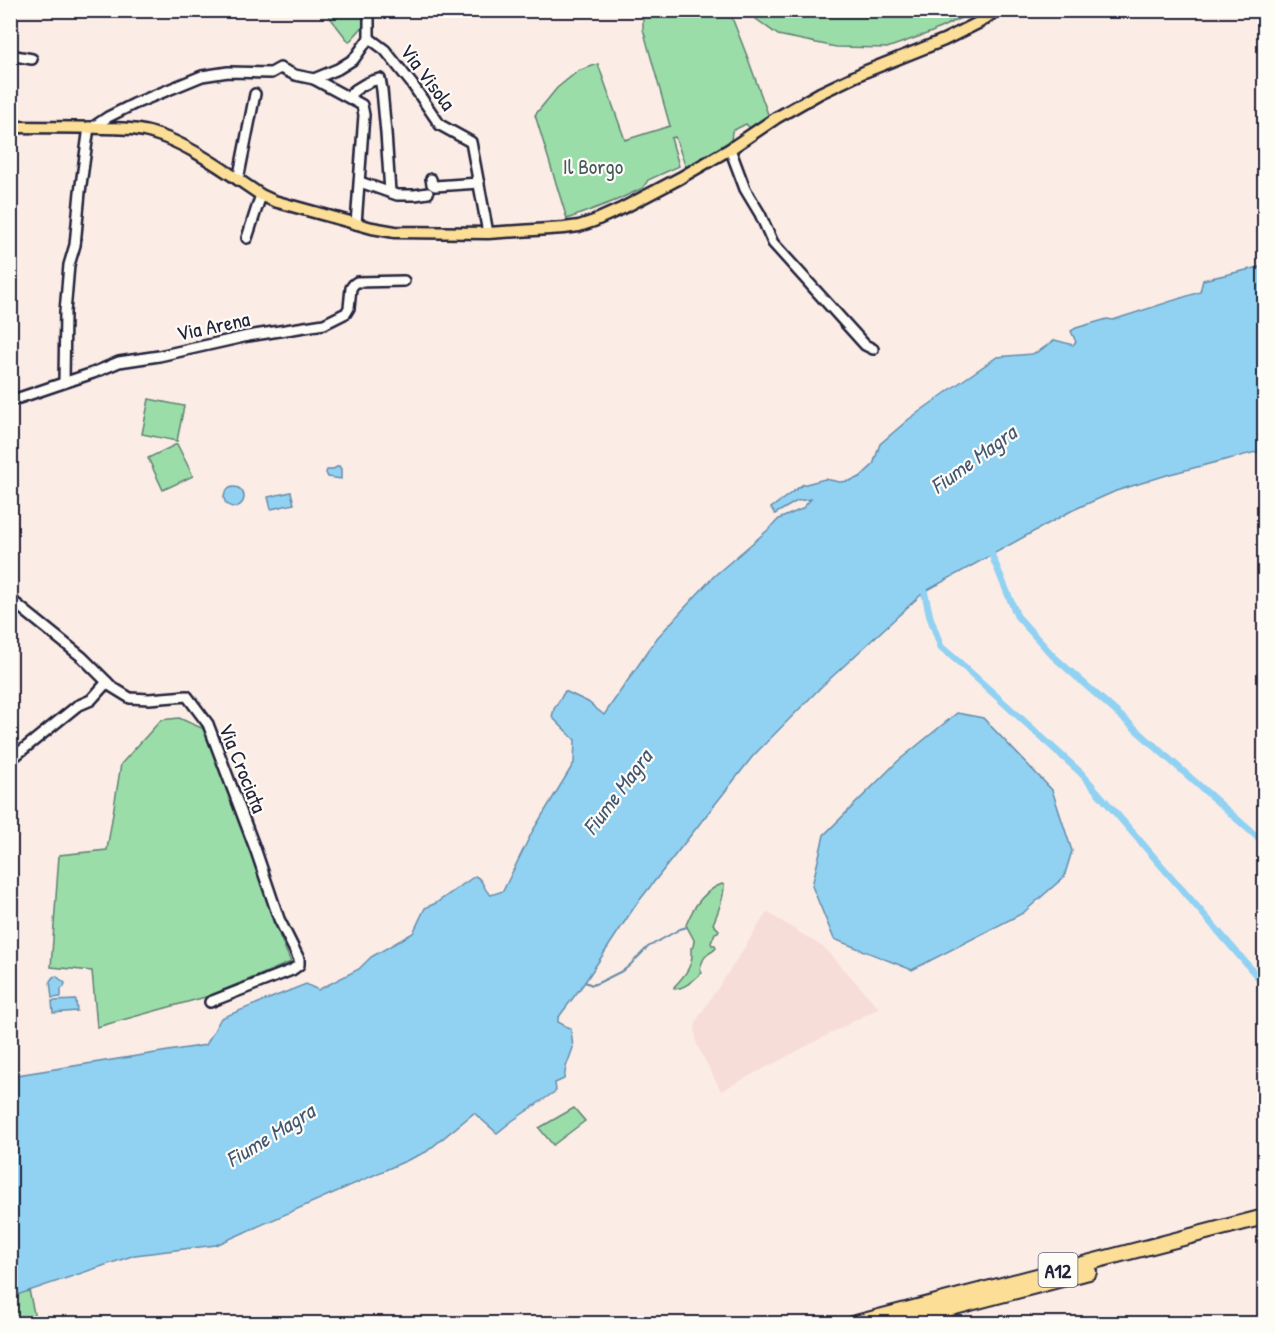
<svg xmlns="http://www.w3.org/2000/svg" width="1275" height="1334" viewBox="0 0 1275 1334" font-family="'Patrick Hand',sans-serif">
  <rect width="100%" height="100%" fill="#fcece6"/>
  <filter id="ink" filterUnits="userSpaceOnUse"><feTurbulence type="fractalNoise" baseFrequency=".0167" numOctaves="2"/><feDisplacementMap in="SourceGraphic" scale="12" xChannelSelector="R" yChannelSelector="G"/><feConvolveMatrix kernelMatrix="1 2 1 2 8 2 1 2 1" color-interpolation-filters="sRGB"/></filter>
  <g filter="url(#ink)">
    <polygon fill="#f7ddd8" points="767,912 826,949 879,1008 721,1091 697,1045 695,1032 696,1022 701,1013 734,964"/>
    <g fill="#9bdda8" stroke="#5e8072" stroke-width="1.5">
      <polygon points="729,10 747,56 769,117 750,128 746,124 732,131 731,141 687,170 675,137 671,138 679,166 648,180 643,188 617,200 567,219 535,115 557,88 578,71 598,64 625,140 670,126 643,29 643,15 646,11"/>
      <polygon points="325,11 377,11 349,42"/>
      <polygon points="745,11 975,11 932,32 887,48 836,47 778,35"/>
      <polygon points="149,399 184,406 177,441 142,434"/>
      <polygon points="177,444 193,476 163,490 148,458"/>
      <polygon points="179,718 204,729 235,804 280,937 291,962 209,996 97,1027 92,971 51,967 59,855 107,850 121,764 161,720"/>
      <path d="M722,884L724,885C724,898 718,912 713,924L719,930L718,932L715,933L711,943L712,945H715L716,948C713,952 710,952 707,955C703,958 701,965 700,969L702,973C692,980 687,988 674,989V987C682,978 691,969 692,956L691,954V948L693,947L694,940L686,925C693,907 703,891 722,884Z"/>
      <polygon points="574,1108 585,1121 553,1145 539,1128"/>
      <polygon points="29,1290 36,1323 11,1323 10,1297"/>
    </g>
    <g fill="#91d2f3" stroke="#658ca9" stroke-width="1.5">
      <path d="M1264,266V450L1170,474L1116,491L1073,510L924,592L821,687L753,756L635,906L585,982L558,1018V1022L571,1029L573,1048L566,1067L564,1079L555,1083L556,1091L512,1121L497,1133L474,1113L426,1152L216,1245L135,1255L11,1297V1076L206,1045L221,1018L306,984L318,990L359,969L371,957L413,933L425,908L436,903L475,876C484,879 483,891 491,895L503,891L532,832L574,763L575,740L552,717L554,709L565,691L588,702L604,715L657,638L714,576L769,529L779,519L802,509L811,499L797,501L775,514L771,508L802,485L825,479L840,482L849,481L860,477L873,465L880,444L909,419L962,381L997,357L1032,354L1039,351L1055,340L1073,345L1076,342L1071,331L1076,328L1107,319L1113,320L1200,292L1203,280Z"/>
      <polygon points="339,466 341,469 341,479 328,477 326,473 327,470 331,470"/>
      <circle cx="234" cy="497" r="10"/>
      <polygon points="291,492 294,504 271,509 268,497"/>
      <polygon points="957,713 983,718 1052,790 1072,851 1064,877 1023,913 912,970 834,939 812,886 824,835 898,761"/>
      <polygon points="56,976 65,983 64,987 61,989 61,997 52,998 50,981 53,977"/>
      <polygon points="76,1000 77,1011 53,1013 52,1001"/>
    </g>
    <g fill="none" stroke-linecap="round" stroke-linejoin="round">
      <polyline stroke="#658ca9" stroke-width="2" points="585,982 592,985 598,983 624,970 629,966 648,947 680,929 687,927"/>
      <g stroke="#91d2f3" stroke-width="7">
        <polyline points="988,546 1017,616 1053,656 1264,843"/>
        <polyline points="923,585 930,617 941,647 961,664 1081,773 1264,984"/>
      </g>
      <g stroke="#22223b" stroke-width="14">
        <g id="minor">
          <polyline points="369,38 385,50 412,84 440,125 471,142 488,233"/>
          <polyline points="369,38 369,10"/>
          <polyline points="10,55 32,59"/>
          <polyline points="314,79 338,69 354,59 369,38"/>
          <path d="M348,96C357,88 367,81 380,79L382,90L386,133L390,192"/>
          <polyline points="93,127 108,117 134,104 202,76 228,72 271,73 280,68 295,75 314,79 362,105 364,115 356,224"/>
          <polyline points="730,149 745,189 760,214 773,243 865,345 873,349"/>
          <polyline points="431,179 432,184 435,186 479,183"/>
          <polyline points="238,180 255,94"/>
          <polyline points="360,182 397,195 415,195 428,193"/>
          <polyline points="247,238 261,195"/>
          <polyline points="64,382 65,312 69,265 75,245 80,192 89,127"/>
          <polyline points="10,401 93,373 119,362 159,356 248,336 324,324 346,313 349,308 351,288 354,284 357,282 404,281"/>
          <polyline points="10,599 82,657 112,687 130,698 149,699 187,696 208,724 256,851 279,919 299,959 299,965 292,970 210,1002"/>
          <polyline points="10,760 77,706 91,700 107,682"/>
        </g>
      </g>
      <g stroke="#22223b" stroke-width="15">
        <path id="major" d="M10,127C41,127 72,127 103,128C117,128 131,128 144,131C183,139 228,173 261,195L274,201L372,228L395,232L488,233L564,228L579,226L594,221L623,208L680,178L730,149L776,118L820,93L864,72L944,40L980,22L997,10"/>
      </g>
      <g stroke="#22223b" stroke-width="18">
        <g id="highway">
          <polyline points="852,1324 1264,1217"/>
          <polyline points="890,1324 1089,1272"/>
        </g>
      </g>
      <use href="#minor" stroke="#fdfcf7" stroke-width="9"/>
      <use href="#major" stroke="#fcde96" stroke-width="10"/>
      <use href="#highway" stroke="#fcde96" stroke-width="14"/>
    </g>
  </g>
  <g text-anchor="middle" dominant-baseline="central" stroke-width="4.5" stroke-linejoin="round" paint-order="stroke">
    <rect fill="#fdfcf7" stroke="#646373" stroke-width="1.5" x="1038.5" y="1253" width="39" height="34" rx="4.5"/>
    <g font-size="20" font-weight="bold" fill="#22223b">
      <text x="1058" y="1270">A12</text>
    </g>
    <g font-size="21" fill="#22223b" stroke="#fdfcf7">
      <text transform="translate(428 77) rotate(53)">Via Visola</text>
      <text transform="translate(213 326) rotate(-12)">Via Arena</text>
      <text transform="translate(243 768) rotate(68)">Via Crociata</text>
    </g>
    <g font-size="21" fill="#465a5c" stroke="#fdfcf7">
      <text x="593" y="166">Il Borgo</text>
    </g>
    <g font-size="22" font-style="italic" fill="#435772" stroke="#fdfcf7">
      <text transform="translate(973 459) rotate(-36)">Fiume Magra</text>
      <text transform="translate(617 792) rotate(-53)">Fiume Magra</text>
      <text transform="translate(270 1135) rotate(-32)">Fiume Magra</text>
    </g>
  </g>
  <rect width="1275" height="1334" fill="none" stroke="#fdfcf7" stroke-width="36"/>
  <rect x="18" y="18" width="1239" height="1298" fill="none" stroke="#22223b" stroke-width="2" filter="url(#ink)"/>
</svg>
